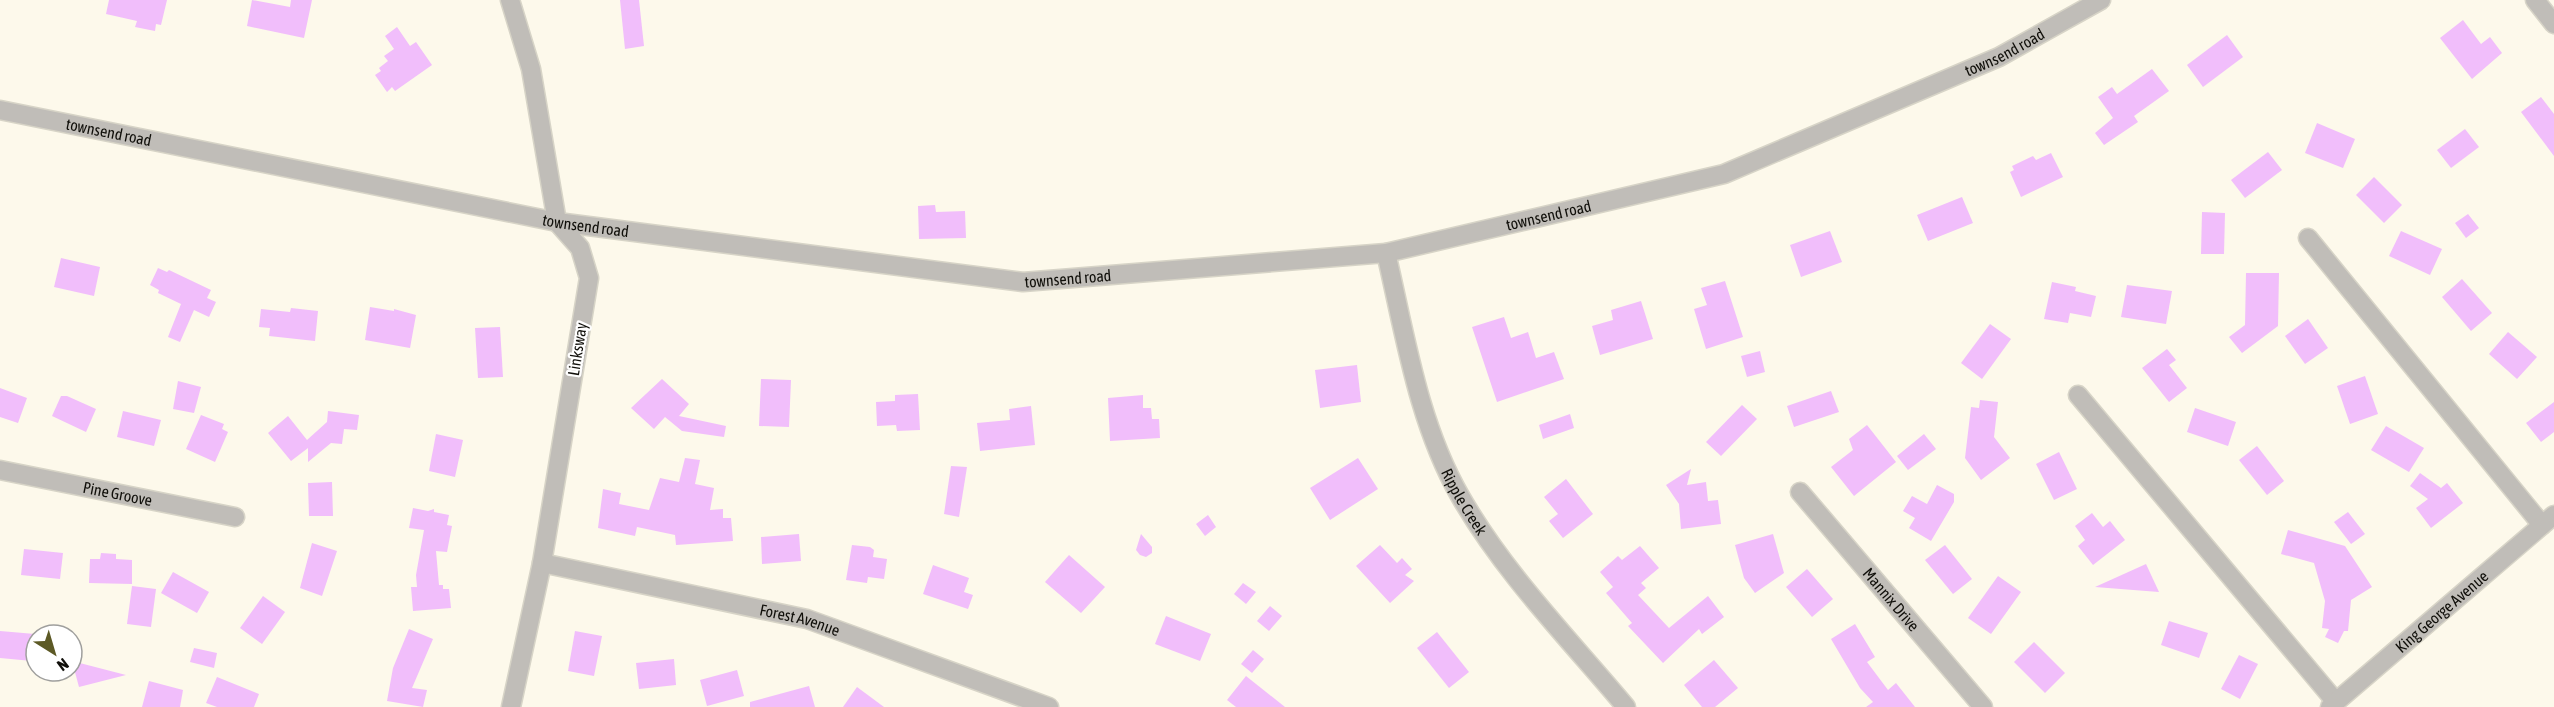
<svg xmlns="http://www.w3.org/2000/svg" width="2554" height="707" viewBox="0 0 2554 707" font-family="'Asap Condensed',sans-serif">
  <rect width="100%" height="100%" fill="#fdf9eb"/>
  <g fill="#f1befb">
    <polygon points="109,0 167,0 161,25 156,24 155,31 135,27 137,21 106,14"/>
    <polygon points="252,0 290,7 291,0 312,0 304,38 247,26"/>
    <polygon points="620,0 639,0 644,46 625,49"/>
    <polygon points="2463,20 2481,44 2490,37 2502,53 2472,79 2440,38"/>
    <polygon points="397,27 410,46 416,42 432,65 395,91 392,87 387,92 375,75 381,71 379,68 388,61 384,56 394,49 385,36"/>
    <polygon points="2227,35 2243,57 2203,87 2187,65"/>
    <polygon points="2152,69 2169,91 2134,116 2138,122 2104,145 2095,133 2113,118 2098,97 2112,87 2117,94"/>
    <polygon points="2541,97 2554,114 2554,156 2521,112"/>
    <polygon points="2317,123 2355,139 2343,168 2305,153"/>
    <polygon points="2465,129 2479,147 2451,168 2437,150"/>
    <polygon points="2268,152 2282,170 2245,198 2231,180"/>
    <polygon points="2051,153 2063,177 2021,197 2010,172 2014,170 2012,166 2033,156 2036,160"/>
    <polygon points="2374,177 2402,205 2384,223 2356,195"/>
    <polygon points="1962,197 1973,223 1928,241 1917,215"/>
    <polygon points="935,205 936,212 965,211 966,238 919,239 918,206"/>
    <polygon points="2202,212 2225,213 2224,254 2201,254"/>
    <polygon points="2468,214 2479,228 2466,238 2455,223"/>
    <polygon points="1830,231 1842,262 1801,277 1790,245"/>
    <polygon points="2401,231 2442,249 2430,275 2389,256"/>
    <polygon points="61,258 100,267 94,296 54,287"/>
    <polygon points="158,268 167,272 169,270 211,290 207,298 216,302 209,317 194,310 180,342 168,337 181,304 158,293 159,290 150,285"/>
    <polygon points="2246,273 2279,273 2278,326 2242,353 2229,337 2245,325"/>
    <polygon points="2462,279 2492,313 2471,331 2442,297"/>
    <polygon points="1725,281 1743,337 1706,349 1694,309 1707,305 1701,288"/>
    <polygon points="2052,282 2076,287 2075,291 2096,296 2091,317 2070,313 2068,323 2044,319"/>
    <polygon points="2127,285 2172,291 2166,324 2121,317"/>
    <polygon points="1641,301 1653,339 1600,355 1592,326 1613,320 1611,310"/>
    <polygon points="370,307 394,311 394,309 416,315 410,348 365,340"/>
    <polygon points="291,308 318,311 315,341 269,336 270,328 259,327 261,309 290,312"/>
    <polygon points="1504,317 1511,338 1528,332 1536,358 1554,352 1564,379 1497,402 1472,327"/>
    <polygon points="2308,319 2328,348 2305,364 2285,336"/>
    <polygon points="1990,324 2011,339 1982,379 1961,363"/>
    <polygon points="500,327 503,377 478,378 475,328"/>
    <polygon points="2508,332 2537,357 2517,379 2489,354"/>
    <polygon points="2167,349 2176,360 2169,365 2187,388 2169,402 2142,368"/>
    <polygon points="1760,351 1765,372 1747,377 1741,356"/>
    <polygon points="1357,365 1361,402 1320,408 1315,370"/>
    <polygon points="2365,376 2378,414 2350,424 2337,386"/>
    <polygon points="662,379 689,404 679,416 726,426 724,437 682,431 665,417 654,429 631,408"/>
    <polygon points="761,379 791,380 789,427 759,426"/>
    <polygon points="178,381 201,387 194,413 173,409"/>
    <polygon points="0,388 27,398 18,423 0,417"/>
    <polygon points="1831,391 1839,412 1794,427 1787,406"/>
    <polygon points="918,394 920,430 897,431 896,425 877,426 876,402 895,401 895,395"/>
    <polygon points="1143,395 1143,408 1151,408 1152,419 1159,419 1160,438 1110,441 1108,398"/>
    <polygon points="61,396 67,396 96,409 86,432 52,416"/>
    <polygon points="1980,400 1998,402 1994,437 2010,458 1981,480 1965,458 1971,407 1979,408"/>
    <polygon points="2554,402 2554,432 2541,442 2526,423"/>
    <polygon points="1742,405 1757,419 1721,456 1706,442"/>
    <polygon points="1031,406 1035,445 980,451 977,423 1010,420 1009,409"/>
    <polygon points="2195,408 2236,422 2228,446 2187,432"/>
    <polygon points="123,411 161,420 154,446 117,437"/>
    <polygon points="328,411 359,415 357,430 344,429 342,444 331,443 308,462 308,448 291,461 268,433 288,416 307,440 327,422"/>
    <polygon points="1570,414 1574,428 1543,439 1539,425"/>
    <polygon points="201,415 224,424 222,429 228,432 215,462 186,449"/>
    <polygon points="1867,425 1896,462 1854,496 1831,467 1853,450 1849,439"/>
    <polygon points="2386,426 2424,448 2409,472 2371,450"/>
    <polygon points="436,434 463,440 455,477 429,471"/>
    <polygon points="1924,434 1936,449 1908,470 1897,456"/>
    <polygon points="2257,446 2284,481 2267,495 2239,460"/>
    <polygon points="2059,452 2077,489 2054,500 2036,464"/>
    <polygon points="685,458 700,460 695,484 714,488 710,510 723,509 723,518 731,518 733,541 676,545 675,535 637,527 635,536 598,528 603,489 621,493 619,504 649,510 660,478 679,482"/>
    <polygon points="1358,458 1378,489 1330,520 1310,488"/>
    <polygon points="951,466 967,467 959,517 944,514"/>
    <polygon points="1691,469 1687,485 1706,482 1708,501 1718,500 1721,524 1681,529 1679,504 1666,485"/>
    <polygon points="2420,473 2441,488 2447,483 2463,503 2431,528 2416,508 2428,499 2410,486"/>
    <polygon points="1566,479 1593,514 1563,538 1549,521 1558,514 1544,497"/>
    <polygon points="332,482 333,516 309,516 308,483"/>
    <polygon points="1937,485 1954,494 1954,502 1931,541 1909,528 1915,518 1903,511 1912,496 1927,504"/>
    <polygon points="413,508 428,511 434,509 434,512 449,515 447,525 452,526 447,552 436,551 439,585 443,585 443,589 449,589 451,608 413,611 411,587 417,587 416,575 424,530 409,528"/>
    <polygon points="2348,512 2365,534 2351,544 2334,522"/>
    <polygon points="2092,513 2103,527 2110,521 2125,540 2093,565 2078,546 2085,540 2075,526"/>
    <polygon points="1208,515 1216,527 1205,536 1196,524"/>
    <polygon points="2288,530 2345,546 2372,587 2351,600 2348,631 2344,631 2338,643 2325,637 2329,629 2322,628 2325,601 2314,563 2281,554"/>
    <polygon points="799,534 801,561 762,564 761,537"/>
    <polygon points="1141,534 1152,547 1152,553 1146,557 1140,555 1136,550"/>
    <polygon points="1773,534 1784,573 1755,593 1744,578 1735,545"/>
    <polygon points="312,543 337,551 322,596 300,588"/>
    <polygon points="852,545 870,547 874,550 873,557 887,559 884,579 868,577 867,583 846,580"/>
    <polygon points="1380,545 1397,563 1402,558 1412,569 1405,575 1414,581 1390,603 1356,566"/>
    <polygon points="1945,545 1972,579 1953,594 1925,560"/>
    <polygon points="1640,546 1659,568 1641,583 1646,588 1638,595 1669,628 1708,596 1724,617 1702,634 1699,629 1663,663 1628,626 1632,623 1606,593 1613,587 1600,572 1618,556 1622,560"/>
    <polygon points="24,549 63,553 60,579 21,575"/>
    <polygon points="101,553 116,554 116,559 132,560 132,584 89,583 90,559 100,559"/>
    <polygon points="1069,555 1105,587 1081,613 1045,582"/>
    <polygon points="2146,564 2159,592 2095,587"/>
    <polygon points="933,565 969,578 964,592 973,595 968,609 923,594"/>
    <polygon points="1807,569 1833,599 1812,617 1786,587"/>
    <polygon points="173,572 209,592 197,613 161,593"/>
    <polygon points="1998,576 2021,592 1991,634 1968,618"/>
    <polygon points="1243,583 1256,592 1246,604 1234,594"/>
    <polygon points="132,586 156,589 151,627 127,624"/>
    <polygon points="263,596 285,612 262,644 240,628"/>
    <polygon points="1270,606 1282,616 1269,631 1257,621"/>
    <polygon points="1166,616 1211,634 1200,661 1155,644"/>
    <polygon points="2169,621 2208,633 2199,658 2161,645"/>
    <polygon points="1855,624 1875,657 1867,662 1888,690 1896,683 1915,707 1866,707 1873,702 1860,688 1831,639"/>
    <polygon points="409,629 433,639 412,688 427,690 423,707 387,701 393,668"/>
    <polygon points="0,631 35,634 32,661 0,658"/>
    <polygon points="575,631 602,636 594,676 568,671"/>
    <polygon points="1437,632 1469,672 1449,688 1417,648"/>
    <polygon points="2034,642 2065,673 2045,693 2014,662"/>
    <polygon points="194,648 217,653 214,668 190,662"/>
    <polygon points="1253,650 1264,659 1252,673 1241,664"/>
    <polygon points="2239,655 2258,664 2240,699 2221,689"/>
    <polygon points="674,659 676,685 639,689 636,663"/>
    <polygon points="1714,660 1738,688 1715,707 1702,707 1684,685"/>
    <polygon points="72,661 126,675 79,687"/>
    <polygon points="737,670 744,696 707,706 700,680"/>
    <polygon points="1246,676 1285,707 1236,707 1227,700"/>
    <polygon points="217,677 259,694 254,707 217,707 206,703"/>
    <polygon points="149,681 183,690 180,707 142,707"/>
    <polygon points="809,686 815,707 750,707 750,702"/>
    <polygon points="857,687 884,707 843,707"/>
  </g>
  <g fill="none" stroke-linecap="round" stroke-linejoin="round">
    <g stroke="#d7d4c7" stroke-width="21">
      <g id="minor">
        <polyline points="510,0 531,69 557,222 580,248 589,278 542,563 511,707"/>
        <polyline points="2535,0 2554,24"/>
        <path id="s1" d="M0,110L557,222L1023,282L1386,253L1724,174L1999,57L2101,0"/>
        <polyline points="2308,238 2542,525"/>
        <path id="s2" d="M1386,253C1405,334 1418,423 1460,496C1504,573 1569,639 1626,707"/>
        <polyline points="2078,395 2336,702"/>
        <path id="s3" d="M0,470L235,517"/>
        <path id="s4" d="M1800,492L1983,707"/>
        <path id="s5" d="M542,563L807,619L1049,707"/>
        <path id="s6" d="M2330,707L2554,515"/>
      </g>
    </g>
    <use href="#minor" stroke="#c0bdb8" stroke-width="18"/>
  </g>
  <g text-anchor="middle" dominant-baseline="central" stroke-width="4.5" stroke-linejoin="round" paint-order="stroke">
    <g font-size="16" fill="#100f0a" stroke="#fff">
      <text stroke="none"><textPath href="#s1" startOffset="2055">townsend road</textPath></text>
      <text stroke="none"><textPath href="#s1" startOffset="111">townsend road</textPath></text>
      <text stroke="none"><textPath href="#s1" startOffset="1569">townsend road</textPath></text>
      <text stroke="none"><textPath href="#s1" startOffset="597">townsend road</textPath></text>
      <text stroke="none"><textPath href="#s1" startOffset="1083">townsend road</textPath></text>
      <text transform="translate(577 349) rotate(-81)">Linksway</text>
      <text stroke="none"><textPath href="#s3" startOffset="120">Pine Groove</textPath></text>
      <text stroke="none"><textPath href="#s2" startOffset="262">Ripple Creek</textPath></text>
      <text stroke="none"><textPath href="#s4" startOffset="141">Mannix Drive</textPath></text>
      <text stroke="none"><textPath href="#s6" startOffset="147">King George Avenue</textPath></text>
      <text stroke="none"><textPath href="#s5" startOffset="264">Forest Avenue</textPath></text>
    </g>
  </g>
  <g transform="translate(54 653) rotate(143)"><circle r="28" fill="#ffffff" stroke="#9f9f9d" stroke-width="1.5"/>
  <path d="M0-4.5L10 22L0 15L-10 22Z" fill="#5c5925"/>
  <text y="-9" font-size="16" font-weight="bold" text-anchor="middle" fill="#100f0a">N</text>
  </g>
</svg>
